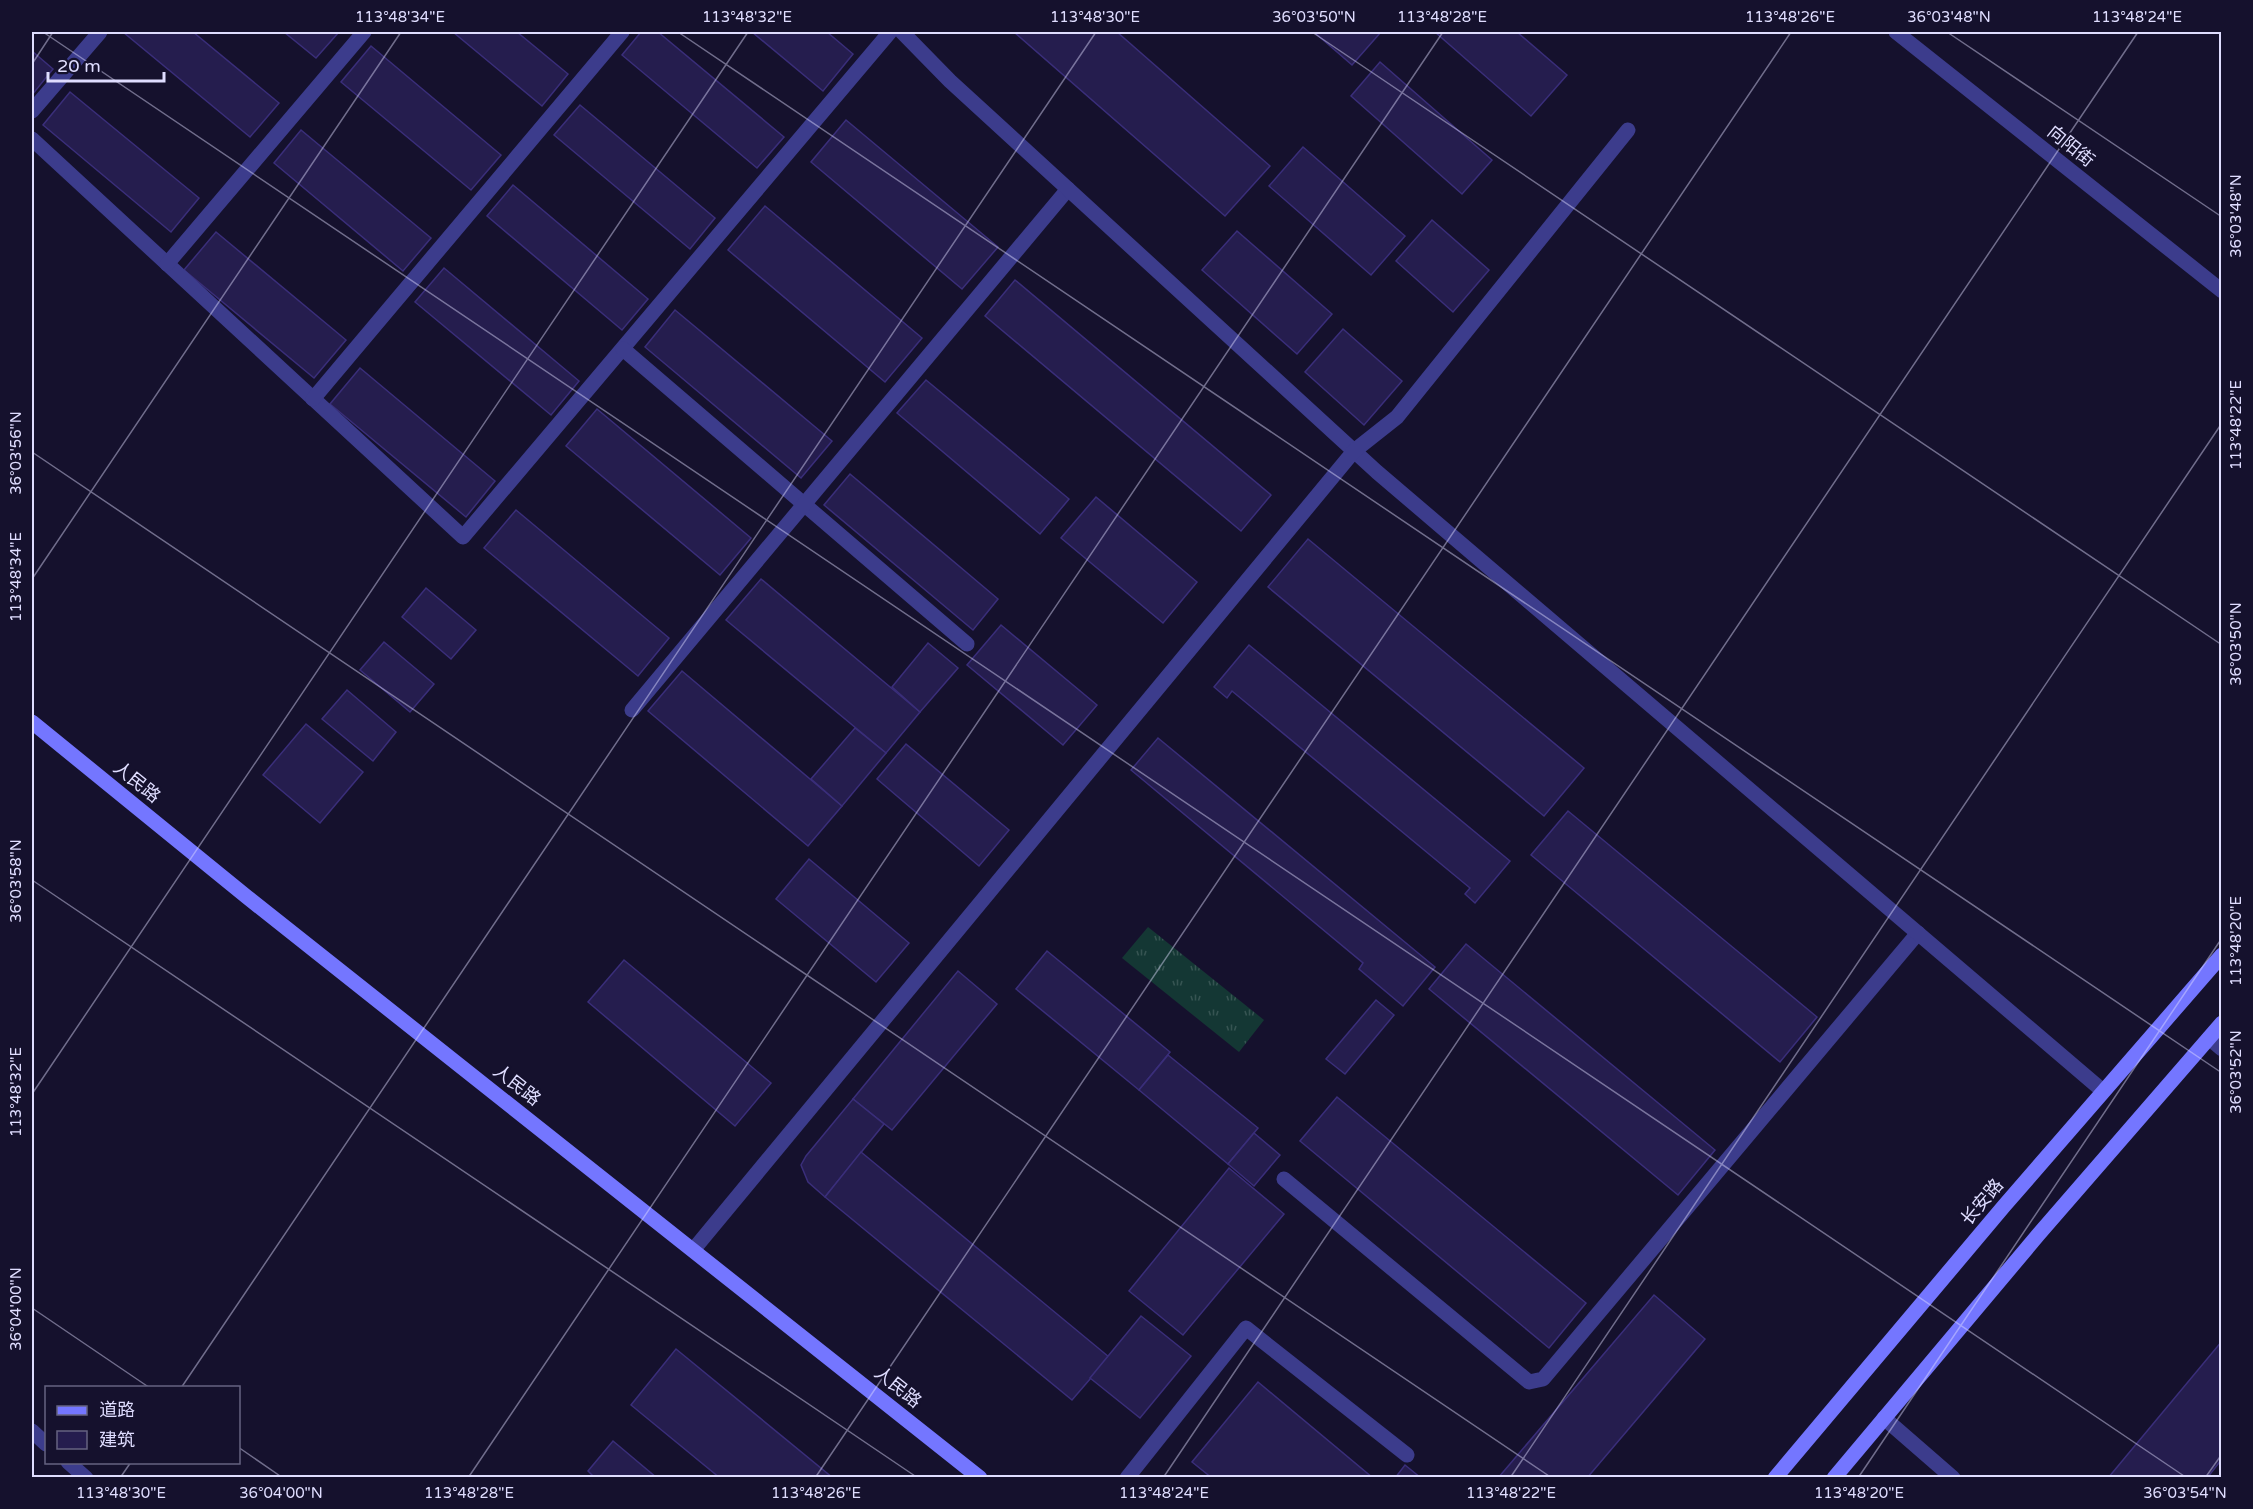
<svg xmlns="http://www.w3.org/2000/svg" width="2253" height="1509" viewBox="0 0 2253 1509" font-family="'Varela Round','Noto Sans SC',sans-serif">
  <defs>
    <pattern id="grass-tufts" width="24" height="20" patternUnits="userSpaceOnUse" patternTransform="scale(1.5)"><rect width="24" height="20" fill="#143734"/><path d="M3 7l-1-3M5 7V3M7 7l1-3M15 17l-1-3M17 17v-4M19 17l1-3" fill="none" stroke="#365452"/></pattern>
  </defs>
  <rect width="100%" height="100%" fill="#15112d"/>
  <polygon fill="url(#grass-tufts)" points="1148,927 1264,1020 1239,1052 1122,958"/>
  <g fill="#251d4e" stroke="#3a2e7a" stroke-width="1.5">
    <polygon points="123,32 193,32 279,103 250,137"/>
    <polygon points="284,32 339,32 316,58"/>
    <polygon points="453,32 517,32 568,74 542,106"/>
    <polygon points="641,32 658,32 784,137 757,168 622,55"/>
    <polygon points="752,32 827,32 853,54 823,91"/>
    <polygon points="1014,32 1117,32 1270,166 1225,216"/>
    <polygon points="1314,32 1381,32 1352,65"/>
    <polygon points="1435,32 1517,32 1567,75 1531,116"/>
    <polygon points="371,46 501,155 471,190 341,82"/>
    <polygon points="32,51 53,69 32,95"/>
    <polygon points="1380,62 1492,160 1462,194 1351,96"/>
    <polygon points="70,92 199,198 171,232 43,125"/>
    <polygon points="580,105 715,218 690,249 554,135"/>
    <polygon points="846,120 998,247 962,289 811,162"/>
    <polygon points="301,130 431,238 403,271 274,163"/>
    <polygon points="1303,147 1405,236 1371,275 1269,186"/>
    <polygon points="513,185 648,299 622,330 487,216"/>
    <polygon points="765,206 922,338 885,382 728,250"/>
    <polygon points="1432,220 1489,270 1453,312 1396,261"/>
    <polygon points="1237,231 1332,314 1297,354 1202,270"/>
    <polygon points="216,232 346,340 314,378 184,270"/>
    <polygon points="444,268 579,381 551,415 415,302"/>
    <polygon points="1015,280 1271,495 1241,531 985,316"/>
    <polygon points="675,310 832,441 801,478 645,347"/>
    <polygon points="1343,329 1402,381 1364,425 1305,372"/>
    <polygon points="360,368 495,481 466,517 330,404"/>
    <polygon points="926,380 1069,499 1040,534 897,413"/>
    <polygon points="597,409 751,538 720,575 566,446"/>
    <polygon points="850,474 998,599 973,630 824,505"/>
    <polygon points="1096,497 1197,582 1163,623 1061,538"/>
    <polygon points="516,510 669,638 638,676 484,548"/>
    <polygon points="1308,539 1584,768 1544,816 1268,587"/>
    <polygon points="761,579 920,712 886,753 726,620"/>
    <polygon points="426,588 476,630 451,659 402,617"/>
    <polygon points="1001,625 1097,705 1063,745 967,665"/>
    <polygon points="384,642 434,684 410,712 360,670"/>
    <polygon points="928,643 958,668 920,712 892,687"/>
    <polygon points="1249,645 1510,861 1475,903 1465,894 1470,888 1232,691 1227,698 1214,687"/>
    <polygon points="682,671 842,806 808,846 648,711"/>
    <polygon points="347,690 396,732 373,761 322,719"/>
    <polygon points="306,724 363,772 320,823 263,775"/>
    <polygon points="855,728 886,753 842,806 811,779"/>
    <polygon points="1158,738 1435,967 1403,1006 1359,969 1363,963 1131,770"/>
    <polygon points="906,744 1009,830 979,866 877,779"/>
    <polygon points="1568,811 1817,1017 1780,1062 1531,855"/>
    <polygon points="809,859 909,943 876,982 776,899"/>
    <polygon points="1466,944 1715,1150 1678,1195 1429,989"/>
    <polygon points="1047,951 1170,1052 1139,1090 1016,989"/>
    <polygon points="624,960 771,1083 735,1126 588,1002"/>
    <polygon points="958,971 997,1004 892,1130 853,1099"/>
    <polygon points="1376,1000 1394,1015 1345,1074 1326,1059"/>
    <polygon points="1168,1055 1258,1128 1228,1164 1139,1090"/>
    <polygon points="1337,1097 1586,1303 1549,1348 1300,1141"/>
    <polygon points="853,1099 884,1124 825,1197 808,1182 801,1165 806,1156"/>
    <polygon points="1254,1133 1280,1155 1254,1186 1228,1164"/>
    <polygon points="861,1152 1109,1357 1072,1400 825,1197"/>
    <polygon points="1229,1168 1284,1214 1183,1335 1129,1291"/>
    <polygon points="1654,1295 1705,1339 1587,1478 1498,1478"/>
    <polygon points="1141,1316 1191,1356 1140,1418 1090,1378"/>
    <polygon points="2222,1341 2222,1459 2207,1478 2108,1478"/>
    <polygon points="676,1349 833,1478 720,1478 631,1405"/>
    <polygon points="1258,1382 1373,1478 1212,1478 1192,1462"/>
    <polygon points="613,1441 657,1478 595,1478 588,1471"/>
    <polygon points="1405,1465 1421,1478 1395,1478"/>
  </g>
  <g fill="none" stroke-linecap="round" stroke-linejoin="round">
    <g stroke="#3c3c8c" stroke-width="15">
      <polyline points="32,111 100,32"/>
      <polyline points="32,139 463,537 890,32"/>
      <polyline points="167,264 364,32"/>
      <polyline points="623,349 967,644"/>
      <polyline points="313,399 622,32"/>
      <polyline points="632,710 1068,189"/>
      <polyline points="2209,1038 2222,1049"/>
      <polyline points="1284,1179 1529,1382 1543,1379 1918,933"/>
      <polyline points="1884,1418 1953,1478"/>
      <polyline points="1127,1478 1246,1328 1407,1455"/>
    </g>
    <g stroke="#3c3c8c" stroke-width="15">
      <polyline points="902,32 950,81 1377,472 2103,1091"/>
      <polyline points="694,1249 1354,451 1397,417 1628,130"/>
      <polyline points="32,1431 46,1444"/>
      <polyline points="68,1462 86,1478"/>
    </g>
    <polyline stroke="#3c3c8c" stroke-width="15" points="1896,32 2222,291"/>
    <g stroke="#7476ff" stroke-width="15">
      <polyline points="32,722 247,897 980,1478"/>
      <polyline points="1775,1478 2004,1206 2222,955"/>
      <polyline points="1834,1478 2038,1235 2222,1023"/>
    </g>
  </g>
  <path fill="none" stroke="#dfddff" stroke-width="1.5" stroke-opacity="0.45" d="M43,32L2187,1478M678,32L2222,1073M1312,32L2222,645M1947,32L2222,217M32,64L53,32M32,452L1552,1478M32,579L401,32M32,880L918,1478M32,1094L748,32M32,1308L150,1388M181,1388L1096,32M238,1447L283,1478M120,1478L131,1462M468,1478L1443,32M815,1478L1791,32M1163,1478L2138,32M1510,1478L2222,423M1858,1478L2222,938M2205,1478L2222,1454"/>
  <g text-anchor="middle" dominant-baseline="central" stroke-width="4.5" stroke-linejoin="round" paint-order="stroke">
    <g font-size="18" fill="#dfddff" stroke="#15112d">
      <text transform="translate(2071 146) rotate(39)">向阳街</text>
      <text transform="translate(137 782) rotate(39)">人民路</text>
      <text transform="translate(517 1085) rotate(38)">人民路</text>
      <text transform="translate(1982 1202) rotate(-50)">长安路</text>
      <text transform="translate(898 1387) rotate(39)">人民路</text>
    </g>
  </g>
  <rect width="2253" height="1509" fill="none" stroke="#15112d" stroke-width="66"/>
  <rect x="45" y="1386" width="195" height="78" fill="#15112d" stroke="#666381" stroke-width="1.5"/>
  <rect x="57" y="1406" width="30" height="9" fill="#7476ff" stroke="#666381" stroke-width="1.5"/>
  <text x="99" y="1416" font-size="18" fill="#dfddff">道路</text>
  <rect x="57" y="1431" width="30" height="18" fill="#251d4e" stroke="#666381" stroke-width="1.5"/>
  <text x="99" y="1446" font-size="18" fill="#dfddff">建筑</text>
  <path d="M48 72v9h116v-9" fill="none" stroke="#dfddff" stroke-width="3"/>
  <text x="57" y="72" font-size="18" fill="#dfddff" stroke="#15112d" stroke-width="4.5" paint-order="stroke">20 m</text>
  <rect x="33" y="33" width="2187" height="1443" fill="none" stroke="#dfddff" stroke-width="2"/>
  <g font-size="15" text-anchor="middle" fill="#dfddff">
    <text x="400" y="22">113°48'34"E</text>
    <text x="747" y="22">113°48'32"E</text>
    <text x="1095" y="22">113°48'30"E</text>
    <text x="1314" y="22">36°03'50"N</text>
    <text x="1442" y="22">113°48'28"E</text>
    <text x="1790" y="22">113°48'26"E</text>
    <text x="1949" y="22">36°03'48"N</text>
    <text x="2137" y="22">113°48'24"E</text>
    <text transform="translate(2236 216) rotate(-90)" y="5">36°03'48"N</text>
    <text transform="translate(2236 425) rotate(-90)" y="5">113°48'22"E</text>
    <text transform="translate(16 453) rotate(-90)" y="5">36°03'56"N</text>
    <text transform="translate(16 577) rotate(-90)" y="5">113°48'34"E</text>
    <text transform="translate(2236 644) rotate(-90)" y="5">36°03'50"N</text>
    <text transform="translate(16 881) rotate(-90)" y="5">36°03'58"N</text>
    <text transform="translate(2236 941) rotate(-90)" y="5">113°48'20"E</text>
    <text transform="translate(2236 1072) rotate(-90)" y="5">36°03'52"N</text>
    <text transform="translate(16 1092) rotate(-90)" y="5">113°48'32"E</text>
    <text transform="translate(16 1309) rotate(-90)" y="5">36°04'00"N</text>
    <text x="121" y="1498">113°48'30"E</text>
    <text x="281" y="1498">36°04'00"N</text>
    <text x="469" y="1498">113°48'28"E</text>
    <text x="816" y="1498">113°48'26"E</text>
    <text x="1164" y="1498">113°48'24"E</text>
    <text x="1511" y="1498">113°48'22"E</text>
    <text x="1859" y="1498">113°48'20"E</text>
    <text x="2185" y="1498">36°03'54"N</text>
  </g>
</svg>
